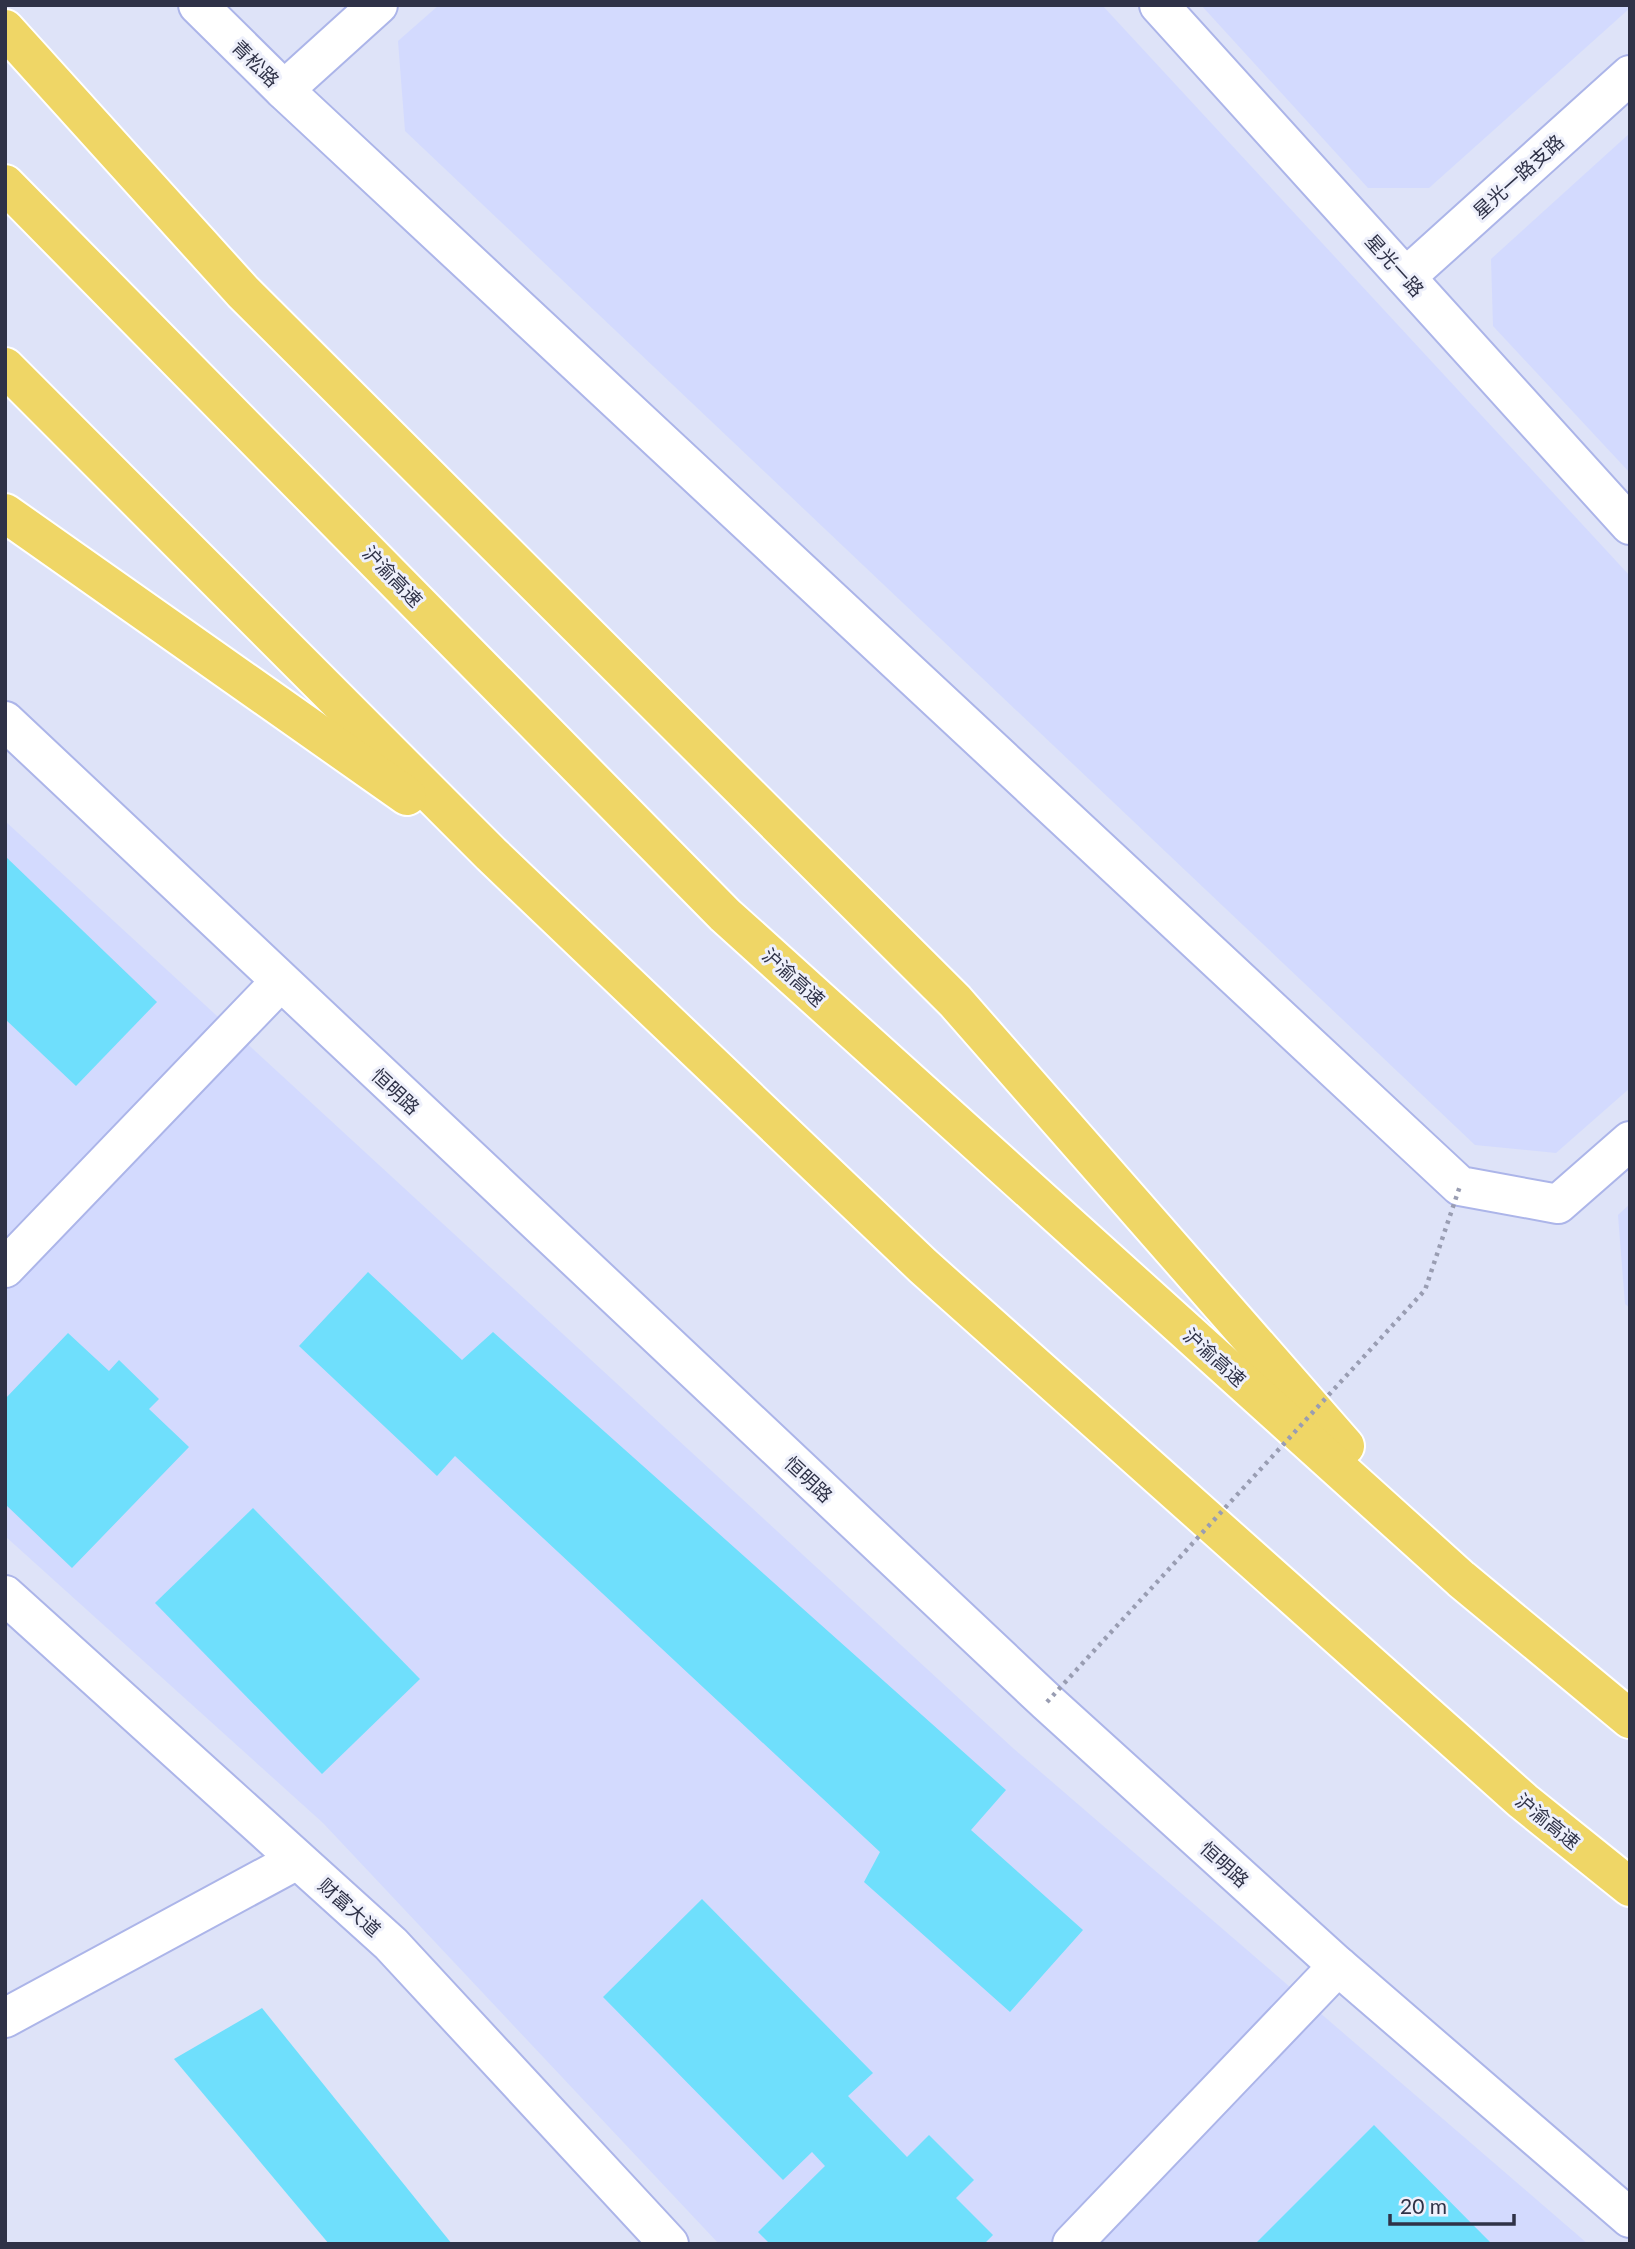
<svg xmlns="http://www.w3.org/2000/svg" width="1635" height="2249" viewBox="0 0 1635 2249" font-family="Lato,'Noto Sans SC',sans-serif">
  <rect width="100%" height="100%" fill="#dee3f8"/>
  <g fill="#d3dafe">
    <polygon points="439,5 1102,5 1630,576 1630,1088 1556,1153 1475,1145 405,131 398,41"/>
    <polygon points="1201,5 1630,5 1630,8 1429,188 1368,188"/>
    <polygon points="1630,133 1630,473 1493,326 1491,259"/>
    <polygon points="5,821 1014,1749 1588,2244 719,2244 323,1823 5,1536"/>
    <polygon points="1630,1204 1630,1308 1625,1304 1618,1215"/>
  </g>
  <g fill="#6fdffc">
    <polygon points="5,856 157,1002 76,1086 5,1019"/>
    <polygon points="368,1272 462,1360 493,1332 1006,1790 971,1830 1083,1930 1010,2012 864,1882 880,1852 455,1456 437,1476 299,1346"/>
    <polygon points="68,1333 109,1371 119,1360 159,1399 149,1409 189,1447 72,1568 5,1504 5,1399"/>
    <polygon points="253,1508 420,1679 322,1774 155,1603"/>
    <polygon points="702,1899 873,2073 848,2096 907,2157 929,2135 974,2180 956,2198 993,2235 984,2244 770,2244 758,2232 825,2166 812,2152 783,2180 603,1997"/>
    <polygon points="262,2008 452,2244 329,2244 174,2059"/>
    <polygon points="1374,2125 1492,2244 1255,2244"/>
  </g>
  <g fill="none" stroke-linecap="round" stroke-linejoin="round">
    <g stroke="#acb5e9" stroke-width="42">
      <g id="minor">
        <polyline points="198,5 284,90 1460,1186 1558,1204 1630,1141"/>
        <polyline points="1159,5 1630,525"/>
        <polyline points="284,90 378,5"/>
        <polyline points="1406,277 1630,75"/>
        <polyline points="5,721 1047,1702 1338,1966 1630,2218"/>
        <polyline points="5,1268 280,982"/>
        <polyline points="5,1595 391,1944 669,2244"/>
        <polyline points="5,2018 297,1860"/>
        <polyline points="1072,2244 1338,1966"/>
      </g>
    </g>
    <g stroke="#fff" stroke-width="42">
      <g id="highway">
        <polyline points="5,29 243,292 955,1001 1345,1446"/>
        <polyline points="5,184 725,915 1461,1579 1630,1719"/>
        <polyline points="5,367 491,854 923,1266 1523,1801 1630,1887"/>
        <polyline points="5,513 407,796"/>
      </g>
    </g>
    <use href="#minor" stroke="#fff" stroke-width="38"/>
    <use href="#highway" stroke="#efd666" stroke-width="38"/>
    <polyline stroke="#999db2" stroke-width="4.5" stroke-dasharray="3.5 5" stroke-linecap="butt" points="1047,1702 1425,1290 1460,1186"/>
  </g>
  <g text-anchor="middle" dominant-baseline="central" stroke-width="6" stroke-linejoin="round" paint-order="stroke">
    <g font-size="19" fill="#2f3247" stroke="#eef0fb">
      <text transform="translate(256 63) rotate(45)">青松路</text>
      <text transform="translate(1518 176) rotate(-42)">星光一路支路</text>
      <text transform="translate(1395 265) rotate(48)">星光一路</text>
      <text transform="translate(393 576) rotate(46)">沪渝高速</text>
      <text transform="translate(794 977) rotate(42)">沪渝高速</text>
      <text transform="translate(396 1091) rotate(43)">恒明路</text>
      <text transform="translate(1215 1357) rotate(42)">沪渝高速</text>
      <text transform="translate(809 1479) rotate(43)">恒明路</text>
      <text transform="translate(1548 1821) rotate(39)">沪渝高速</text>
      <text transform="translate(1225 1864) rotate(42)">恒明路</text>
      <text transform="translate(350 1907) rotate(42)">财富大道</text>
    </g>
  </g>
  <rect width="1635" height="2249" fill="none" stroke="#2f3247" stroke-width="14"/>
  <path d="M1390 2214v10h124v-10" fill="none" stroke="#2f3247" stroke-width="3.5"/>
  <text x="1400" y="2214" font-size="21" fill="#2f3247" stroke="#eef0fb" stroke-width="5" paint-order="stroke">20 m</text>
</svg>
